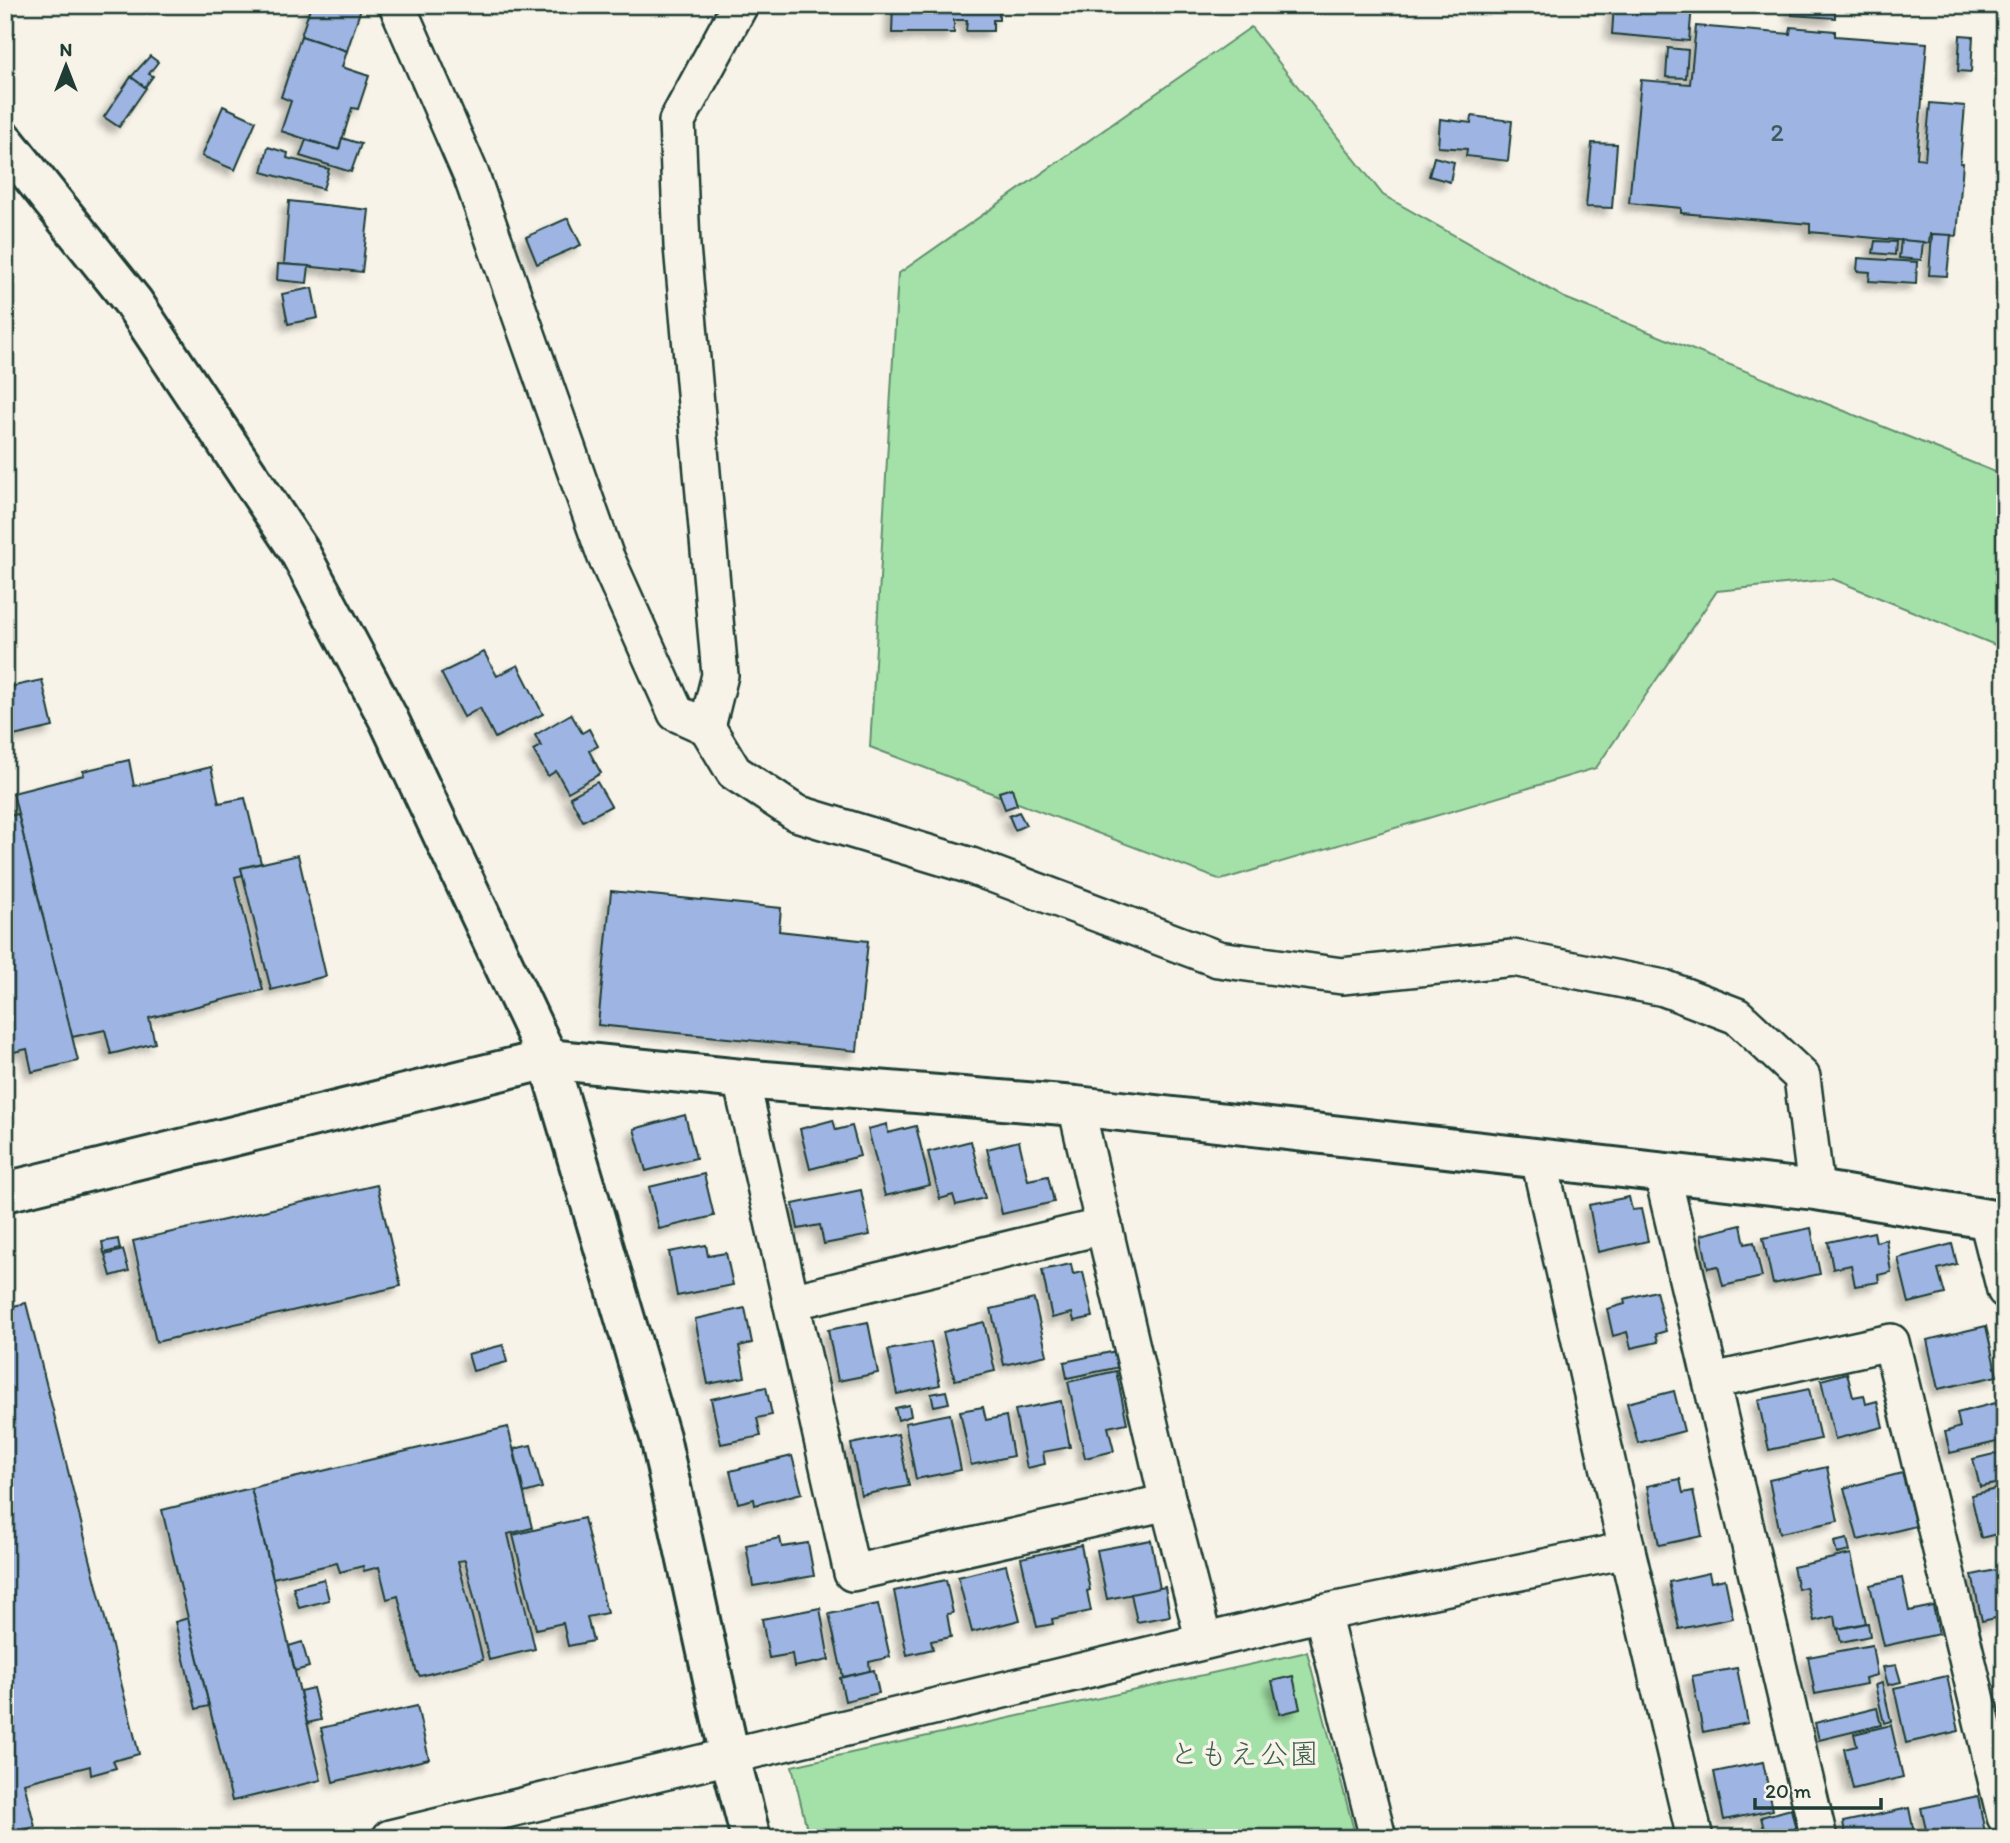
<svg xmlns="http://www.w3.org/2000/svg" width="2010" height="1843" viewBox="0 0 2010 1843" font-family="Itim,'Klee One',sans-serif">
  <defs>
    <filter id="shadow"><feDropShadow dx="-6" dy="6" stdDeviation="3.5" flood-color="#0004"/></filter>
  </defs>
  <rect width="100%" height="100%" fill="#f7f3e8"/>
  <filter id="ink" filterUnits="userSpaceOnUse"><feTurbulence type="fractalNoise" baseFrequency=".0143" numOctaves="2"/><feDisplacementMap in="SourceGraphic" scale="14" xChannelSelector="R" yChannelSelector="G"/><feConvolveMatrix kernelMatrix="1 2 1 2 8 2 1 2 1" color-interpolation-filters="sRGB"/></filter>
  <g filter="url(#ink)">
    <g fill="#a4e1a8" stroke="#628f6e" stroke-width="2">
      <polygon points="1251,27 1383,195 1565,298 2005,476 2005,649 1833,579 1717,591 1596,768 1221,880 870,747 898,274"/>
      <polygon points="1307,1652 1356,1838 809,1838 792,1766"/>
    </g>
    <g fill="#9eb4e2" stroke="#1f3d34" stroke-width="2" filter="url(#shadow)">
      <polygon points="311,5 362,5 347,51 301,36"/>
      <polygon points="893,5 999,5 999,20 993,20 993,31 966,31 967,20 954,20 954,33 892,33"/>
      <polygon points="1614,5 1692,5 1689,41 1612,34"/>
      <polygon points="1793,5 1835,5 1835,18 1792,15"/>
      <polygon points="1696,26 1790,34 1791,27 1835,31 1835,36 1927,43 1917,158 1925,159 1930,103 1965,106 1960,163 1963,163 1957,236 1930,234 1929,243 1810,232 1810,224 1681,213 1681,208 1629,203 1641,80 1690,84"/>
      <polygon points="1960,35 1973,36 1971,72 1958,71"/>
      <polygon points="301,36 347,51 342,67 369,76 358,109 352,108 339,150 281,131 291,101 281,97"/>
      <polygon points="1668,48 1688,50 1686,78 1666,77"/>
      <polygon points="150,56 158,62 149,74 153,76 145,87 131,77"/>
      <polygon points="131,77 146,88 119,127 104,117"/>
      <polygon points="223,106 256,121 235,170 202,156"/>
      <polygon points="1472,116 1512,121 1508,161 1466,156 1467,149 1438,147 1440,119 1471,123"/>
      <polygon points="342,138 361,144 351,172 300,156 306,140 339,150"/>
      <polygon points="1592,143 1617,144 1612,208 1586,207"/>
      <polygon points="268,147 288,153 287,158 329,169 323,189 262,172"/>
      <polygon points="1434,157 1454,162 1450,182 1429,176"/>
      <polygon points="289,201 369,210 362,272 284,264"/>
      <polygon points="568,218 581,245 537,264 526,237"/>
      <polygon points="1932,234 1951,235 1947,276 1929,275"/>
      <polygon points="1901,240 1923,242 1921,260 1899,258"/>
      <polygon points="1875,241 1896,242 1895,255 1873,253"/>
      <polygon points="1858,258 1917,262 1916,284 1869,281 1870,272 1857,271"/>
      <polygon points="278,264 309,266 307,283 277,280"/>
      <polygon points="312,288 318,318 288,324 282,294"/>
      <polygon points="484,652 497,676 518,665 543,714 495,738 480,708 464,717 441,673"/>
      <polygon points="42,680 53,727 5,738 5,688"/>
      <polygon points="571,714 582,733 589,729 598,746 589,751 601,773 568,792 556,771 548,776 533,750 541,746 535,735"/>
      <polygon points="129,760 134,786 211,767 219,803 245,798 261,863 241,868 243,875 235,877 263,990 149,1018 155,1043 111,1054 105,1030 72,1037 13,793 84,775 83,771"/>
      <polygon points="597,782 611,806 583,821 570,797"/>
      <polygon points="1012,788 1017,805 1005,809 999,792"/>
      <polygon points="1019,812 1026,825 1015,830 1009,816"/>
      <polygon points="18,814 78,1061 32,1072 27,1049 5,1054 5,817"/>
      <polygon points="298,855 326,976 271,990 241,868"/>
      <polygon points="611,891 781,908 779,931 868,941 857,1051 598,1025"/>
      <polygon points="685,1115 696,1158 646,1171 634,1129"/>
      <polygon points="833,1120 836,1130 852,1126 860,1156 810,1169 800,1129"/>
      <polygon points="887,1124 888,1133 916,1126 930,1185 885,1196 868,1129"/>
      <polygon points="971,1141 985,1198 956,1205 953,1195 940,1199 928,1152"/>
      <polygon points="1019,1141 1028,1180 1048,1176 1054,1202 1002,1214 987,1149"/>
      <polygon points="704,1174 714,1216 659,1229 649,1187"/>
      <polygon points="377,1185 401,1286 156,1342 133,1241"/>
      <polygon points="861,1190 870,1235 824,1244 820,1225 798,1229 793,1204"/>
      <polygon points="1629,1197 1632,1210 1641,1209 1648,1241 1598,1252 1589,1205"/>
      <polygon points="1741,1225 1745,1244 1754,1242 1762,1277 1723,1286 1718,1266 1708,1268 1701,1235"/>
      <polygon points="1811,1228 1820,1274 1773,1284 1763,1238"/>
      <polygon points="1874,1232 1876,1242 1886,1239 1891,1272 1878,1275 1879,1282 1855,1286 1851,1265 1833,1269 1828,1242"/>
      <polygon points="118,1239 120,1249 104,1253 102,1242"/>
      <polygon points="1952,1244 1957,1264 1938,1269 1945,1294 1909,1303 1898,1258"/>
      <polygon points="706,1245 708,1256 726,1253 733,1285 677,1296 669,1252"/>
      <polygon points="123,1250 129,1271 111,1276 105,1255"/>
      <polygon points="1071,1264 1073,1274 1083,1272 1093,1317 1074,1321 1072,1313 1052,1318 1042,1270"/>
      <polygon points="1656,1291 1666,1331 1656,1334 1658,1342 1631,1348 1627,1332 1613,1336 1607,1309 1625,1304 1624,1299"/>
      <polygon points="1034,1299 1047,1355 1004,1365 991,1309"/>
      <polygon points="26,1303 139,1754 113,1761 116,1768 91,1775 90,1766 24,1783 35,1827 5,1834 5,1308"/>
      <polygon points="745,1308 752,1343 739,1346 745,1377 708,1384 695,1319"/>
      <polygon points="868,1322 878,1373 838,1381 828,1330"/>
      <polygon points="984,1322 995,1371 955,1380 943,1332"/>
      <polygon points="1986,1326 1997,1376 1938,1389 1927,1340"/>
      <polygon points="931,1342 940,1385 897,1394 888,1350"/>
      <polygon points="503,1345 507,1362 473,1371 468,1354"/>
      <polygon points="1116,1351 1120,1367 1067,1378 1064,1362"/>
      <polygon points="1116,1371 1127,1423 1108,1427 1114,1451 1085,1458 1068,1382"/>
      <polygon points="1847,1373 1853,1397 1864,1395 1866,1404 1877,1401 1883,1427 1835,1439 1821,1380"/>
      <polygon points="766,1387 772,1415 757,1418 761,1436 721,1444 711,1399"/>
      <polygon points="1809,1389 1820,1439 1769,1450 1758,1400"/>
      <polygon points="946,1391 949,1403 934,1406 931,1394"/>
      <polygon points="1674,1391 1684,1431 1638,1443 1627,1403"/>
      <polygon points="1061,1401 1070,1447 1043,1452 1045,1464 1027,1468 1015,1410"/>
      <polygon points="2003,1401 2005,1440 1950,1453 1945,1432 1960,1427 1957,1413"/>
      <polygon points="909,1405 911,1416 898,1420 895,1408"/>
      <polygon points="983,1407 986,1420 1006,1416 1013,1456 971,1465 960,1411"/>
      <polygon points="950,1414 961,1470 916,1479 905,1423"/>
      <polygon points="508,1427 532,1528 508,1534 535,1649 489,1660 465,1560 458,1561 483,1660 420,1676 416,1670 398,1596 387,1599 379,1567 364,1571 363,1566 340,1572 337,1563 273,1578 251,1488"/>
      <polygon points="898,1434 909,1486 861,1495 851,1444"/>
      <polygon points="531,1445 542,1488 524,1493 514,1449"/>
      <polygon points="2002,1452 2005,1482 1980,1487 1973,1459"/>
      <polygon points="792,1456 802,1493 755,1505 754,1499 738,1503 730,1471"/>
      <polygon points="1827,1467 1838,1521 1780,1533 1769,1480"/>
      <polygon points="1902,1473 1916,1526 1858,1540 1844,1488"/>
      <polygon points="1680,1479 1683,1493 1693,1491 1702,1536 1659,1545 1647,1486"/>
      <polygon points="2005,1487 2005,1532 1981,1538 1971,1495"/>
      <polygon points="251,1488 321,1780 232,1801 162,1510"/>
      <polygon points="584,1518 607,1613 587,1617 593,1641 568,1646 563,1623 536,1629 513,1535"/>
      <polygon points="780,1538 782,1547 808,1543 814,1576 753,1586 746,1545"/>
      <polygon points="1847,1539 1850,1551 1837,1554 1834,1542"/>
      <polygon points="1151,1540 1160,1589 1107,1599 1097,1550"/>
      <polygon points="1081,1545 1090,1590 1087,1591 1091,1611 1052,1619 1053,1624 1037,1627 1021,1558"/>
      <polygon points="1851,1554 1866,1623 1837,1629 1835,1616 1814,1621 1806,1587 1798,1589 1793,1567"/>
      <polygon points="1006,1565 1020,1620 972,1632 958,1577"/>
      <polygon points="2005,1568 2005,1616 1982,1621 1972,1575"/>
      <polygon points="1709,1573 1711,1582 1725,1579 1733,1618 1679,1629 1669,1582"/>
      <polygon points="1902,1578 1909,1611 1933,1606 1939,1634 1884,1646 1870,1585"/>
      <polygon points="324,1579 329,1600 299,1608 293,1587"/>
      <polygon points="946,1580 953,1613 947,1614 951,1637 931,1641 933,1649 907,1655 894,1591"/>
      <polygon points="1165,1587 1170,1616 1137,1622 1131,1594"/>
      <polygon points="878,1604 890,1657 869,1662 870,1671 843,1677 829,1614"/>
      <polygon points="820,1608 829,1660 794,1667 792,1654 769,1658 762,1619"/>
      <polygon points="188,1618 209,1706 196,1709 175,1622"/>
      <polygon points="1868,1623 1870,1636 1841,1642 1838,1629"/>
      <polygon points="302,1642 309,1667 295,1671 289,1646"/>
      <polygon points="1872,1645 1877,1675 1865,1678 1866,1684 1815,1694 1808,1657"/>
      <polygon points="1896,1665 1901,1682 1888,1685 1883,1667"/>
      <polygon points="1737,1668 1748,1723 1703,1732 1692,1676"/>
      <polygon points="874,1670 879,1693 845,1701 840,1678"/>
      <polygon points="1293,1676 1300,1709 1280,1714 1272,1681"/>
      <polygon points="1947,1676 1959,1731 1906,1743 1894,1688"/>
      <polygon points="1882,1683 1891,1721 1884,1723 1875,1685"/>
      <polygon points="313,1688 321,1720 307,1723 300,1691"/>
      <polygon points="417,1706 429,1759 333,1782 321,1728"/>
      <polygon points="1877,1708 1881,1725 1819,1740 1815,1723"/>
      <polygon points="1891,1725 1903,1777 1853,1789 1844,1749 1857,1746 1854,1734"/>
      <polygon points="1763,1762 1773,1810 1724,1820 1714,1772"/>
      <polygon points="1978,1796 1986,1838 1928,1838 1921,1808"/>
      <polygon points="1909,1808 1915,1838 1846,1838 1843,1822"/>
      <polygon points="1791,1809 1798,1838 1746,1838 1765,1833 1761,1817"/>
    </g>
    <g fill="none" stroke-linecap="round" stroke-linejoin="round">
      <g stroke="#1f3d34" stroke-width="40">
        <g id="minor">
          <polyline points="397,5 471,175 605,555 676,713 707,727"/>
          <polyline points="740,5 677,121 682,246 720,675 707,727 734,772 796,813 971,866 1218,959 1342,976 1513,958 1664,988 1737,1016 1802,1077 1816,1190"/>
          <polyline points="741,1079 852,1573 1168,1502"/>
          <polyline points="1076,1106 1168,1502 1204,1641"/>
          <polyline points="1539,1159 1627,1550 1695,1838"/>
          <polyline points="1662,1173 1819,1838"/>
          <polyline points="1987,1219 2005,1290"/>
          <polyline points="791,1302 1104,1226"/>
          <polyline points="1712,1381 1891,1342 2005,1817"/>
          <polyline points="1322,1613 1378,1838"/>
          <polyline points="390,1838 1322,1613 1627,1550"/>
        </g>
      </g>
      <g stroke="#1f3d34" stroke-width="44">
        <g id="tertiary">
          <polyline points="5,142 133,302 299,551 388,718 548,1059 660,1437 730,1757 751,1838"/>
          <polyline points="5,1192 548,1059 741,1079 1076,1106 1816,1190 2005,1222"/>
        </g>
      </g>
      <use href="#minor" stroke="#f7f3e8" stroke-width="35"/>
      <use href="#tertiary" stroke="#f7f3e8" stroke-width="38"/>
    </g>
  </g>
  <g text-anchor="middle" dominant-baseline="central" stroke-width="7" stroke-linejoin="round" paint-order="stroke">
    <g font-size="26" fill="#3f5b60">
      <text x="1777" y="132">2</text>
    </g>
    <g font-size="30" fill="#3a5e4b" stroke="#f7f3e8">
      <text x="1244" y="1753">ともえ公園</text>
    </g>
  </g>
  <rect width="2010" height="1843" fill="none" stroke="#f7f3e8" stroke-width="28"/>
  <rect x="14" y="14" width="1982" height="1815" fill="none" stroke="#1f3d34" stroke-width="2.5" filter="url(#ink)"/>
  <g transform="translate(66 66)" stroke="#f7f3e8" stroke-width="5" paint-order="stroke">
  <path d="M0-5L12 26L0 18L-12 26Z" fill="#1f3d34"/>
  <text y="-10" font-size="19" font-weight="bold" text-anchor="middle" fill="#1f3d34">N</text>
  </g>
  <path d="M1755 1798v10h126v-10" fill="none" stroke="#1f3d34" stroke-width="3.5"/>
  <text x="1765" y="1798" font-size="21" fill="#1f3d34" stroke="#f7f3e8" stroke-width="5" paint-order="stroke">20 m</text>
</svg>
